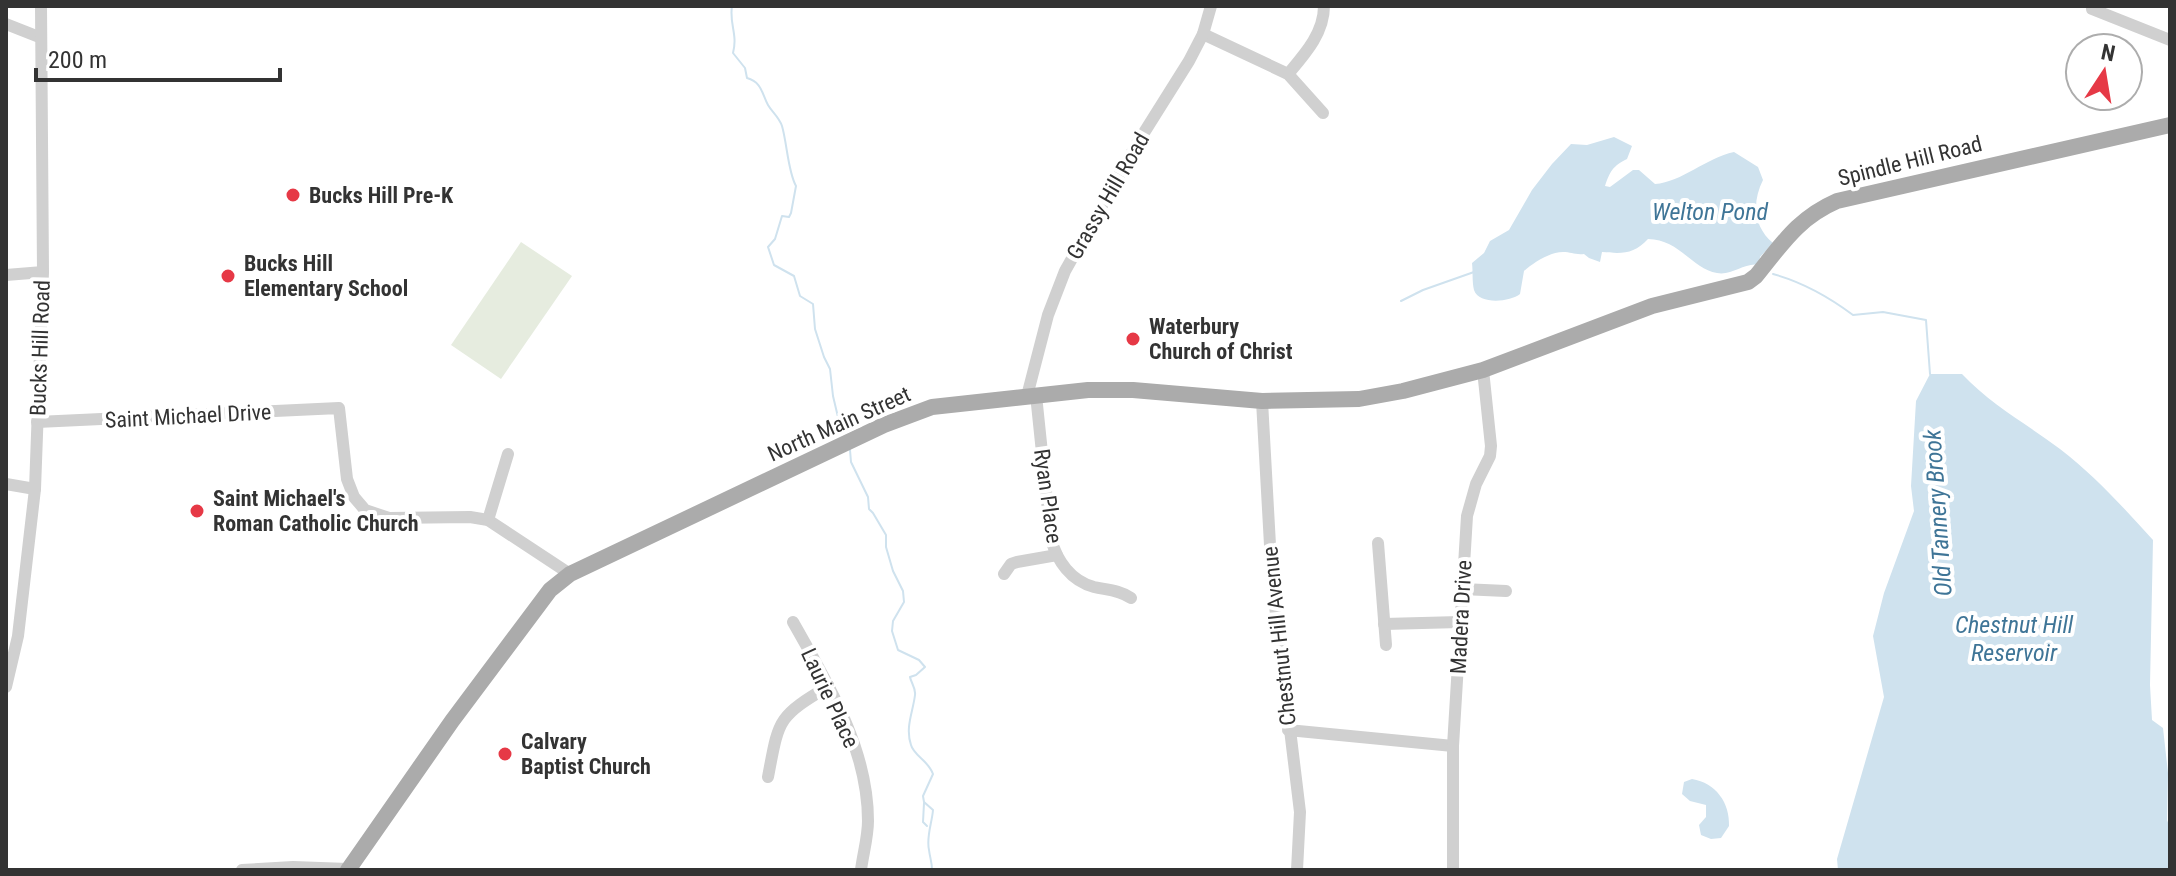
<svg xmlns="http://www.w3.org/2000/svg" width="2176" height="876" viewBox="0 0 2176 876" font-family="'Roboto Condensed',sans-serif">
  <rect width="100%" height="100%" fill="#fff"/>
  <polygon fill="#e6ecdf" points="521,242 572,276 501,379 451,345"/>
  <g fill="#cfe2ee">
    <path d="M1614,137L1632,146L1627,159C1613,166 1610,171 1605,186L1610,187L1633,170H1639L1655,184C1682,182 1706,158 1734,152L1758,167L1763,180C1752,202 1753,226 1773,243L1760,257L1759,265C1745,262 1732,276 1717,273C1692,269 1679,239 1648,239C1634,254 1623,254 1602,252L1600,262L1589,258L1584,254C1575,255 1571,252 1563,252C1550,252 1533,263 1524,271L1520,294C1510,302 1479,305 1474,290C1472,282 1473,271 1472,263L1484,253L1490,241L1509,230L1532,190L1552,164L1571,144L1587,145Z"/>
    <path d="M1930,374H1962C1991,405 2027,424 2060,449C2095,476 2124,508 2153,540L2150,685L2152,720L2163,728L2168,773L2167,820L2170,828V870H1838L1837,859L1884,697L1873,636L1884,593L1914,511L1911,486L1916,401Z"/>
    <path d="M1692,779C1716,783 1730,803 1729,826L1721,838L1711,839L1701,835L1699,825L1706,817V805L1690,801L1682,794L1684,782Z"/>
  </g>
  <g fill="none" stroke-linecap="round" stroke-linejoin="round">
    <g stroke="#cfe2ee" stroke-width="2">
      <path d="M732,6C729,24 738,34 733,53L745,68L747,78C762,82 762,94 768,105C772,112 779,117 782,126C787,143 788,172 796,186L791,213L789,217L782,216L775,239L768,247L774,265L794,276L800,296L813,304L815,329L824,357L830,369L833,396L842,434"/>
      <path d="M1773,274C1802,282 1829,297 1853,315L1883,312L1926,320L1930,374"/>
      <polyline points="1401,301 1423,290 1474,272"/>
      <path d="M850,450L851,462L868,497L869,509L873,513L886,535V547L893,571L903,591L904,602L893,621L892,631L898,650L919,660L925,667L916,675L910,677C911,683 916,688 915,695C913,712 905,727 911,745C914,756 928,760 933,774L923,796L924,802L933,810C932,823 926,837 929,850C930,858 932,862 932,870"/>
      <polyline points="924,803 923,822 927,826"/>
    </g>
    <g stroke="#d0d0d0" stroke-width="12">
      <polyline points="2092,6 2092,9 2170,40"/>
      <polyline points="6,24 39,37"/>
      <polyline points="1203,34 1288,74 1323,113"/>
      <path d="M1288,74C1305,54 1324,33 1324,6"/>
      <polyline points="6,275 43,272"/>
      <path d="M1036,395L1051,539C1057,561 1071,581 1094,587C1107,590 1119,590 1131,598"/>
      <polyline points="1027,396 1048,315 1065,271 1135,147 1189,61 1203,34 1211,6"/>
      <polyline points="1262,401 1272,581 1300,812 1297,870"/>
      <polyline points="37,422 339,408 347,479 354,497 365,510 389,518 470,517 488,520 570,574"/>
      <polyline points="6,484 35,489"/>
      <polyline points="488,520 508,454"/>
      <polyline points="1378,543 1386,645"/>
      <polyline points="1004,574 1011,564 1017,562 1057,555"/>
      <polyline points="1462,589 1506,591"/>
      <path d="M793,622C828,684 868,748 868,821C868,837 863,854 861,870"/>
      <polyline points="1384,624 1460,622"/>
      <polyline points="6,687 18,636 35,489 43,272 41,6"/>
      <polyline points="1288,730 1453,746"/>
      <path d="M768,777C779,719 777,717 829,686"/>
      <polyline points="242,870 293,867 348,869"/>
      <polyline points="1453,870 1453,746 1467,516 1476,484 1490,456 1491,446 1483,370"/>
    </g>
    <path stroke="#ababab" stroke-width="16" d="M348,870L452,721L550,590L570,574L884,425L932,407L1088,390H1133L1262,401L1359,399L1403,391L1483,370L1652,306L1748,282L1756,276C1782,244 1798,218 1837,201L2170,125"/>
  </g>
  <g fill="#e63946" stroke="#fff" stroke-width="3">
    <circle cx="293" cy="195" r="8"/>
    <circle cx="228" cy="276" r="8"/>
    <circle cx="1133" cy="339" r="8"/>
    <circle cx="197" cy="511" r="8"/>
    <circle cx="505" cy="754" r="8"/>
  </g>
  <g text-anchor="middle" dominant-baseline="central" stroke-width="8" stroke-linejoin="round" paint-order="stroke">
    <g font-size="22" fill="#333" stroke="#fff">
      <text transform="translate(1910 161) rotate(-14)">Spindle Hill Road</text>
      <text transform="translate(1108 196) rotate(-60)">Grassy Hill Road</text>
      <text transform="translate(40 348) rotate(-88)">Bucks Hill Road</text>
      <text transform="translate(188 416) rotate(-3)">Saint Michael Drive</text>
      <text transform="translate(839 424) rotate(-24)">North Main Street</text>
      <text transform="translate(1048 496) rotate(82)">Ryan Place</text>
      <text transform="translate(1461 617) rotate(-87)">Madera Drive</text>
      <text transform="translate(1279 636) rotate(-96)">Chestnut Hill Avenue</text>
      <text transform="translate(830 698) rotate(65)">Laurie Place</text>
    </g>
    <g font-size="22" font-weight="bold" fill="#333" stroke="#fff" text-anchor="start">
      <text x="309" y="195">Bucks Hill Pre-K</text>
      <text x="244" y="263">Bucks Hill<tspan x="244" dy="25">Elementary School</tspan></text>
      <text x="1149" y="326">Waterbury<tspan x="1149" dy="25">Church of Christ</tspan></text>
      <text x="213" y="498">Saint Michael's<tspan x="213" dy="25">Roman Catholic Church</tspan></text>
      <text x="521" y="741">Calvary<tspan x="521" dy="25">Baptist Church</tspan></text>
    </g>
    <g font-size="24" font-style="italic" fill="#3f7597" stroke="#fff">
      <text x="1710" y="212">Welton Pond</text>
      <text transform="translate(1938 513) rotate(-94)">Old Tannery Brook</text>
      <text x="2014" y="625">Chestnut Hill<tspan x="2014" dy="28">Reservoir</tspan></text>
    </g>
  </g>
  <rect width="2176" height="876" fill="none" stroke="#333333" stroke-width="16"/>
  <g transform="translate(2104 72) rotate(12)"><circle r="38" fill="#ffffff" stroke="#adadad" stroke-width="2"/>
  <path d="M0-6L14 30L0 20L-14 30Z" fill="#e63946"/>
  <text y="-12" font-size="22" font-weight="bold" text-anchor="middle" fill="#333333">N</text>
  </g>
  <path d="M36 68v12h244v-12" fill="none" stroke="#333333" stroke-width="4"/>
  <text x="48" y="68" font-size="24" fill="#333333" stroke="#ffffff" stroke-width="6" paint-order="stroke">200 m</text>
</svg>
